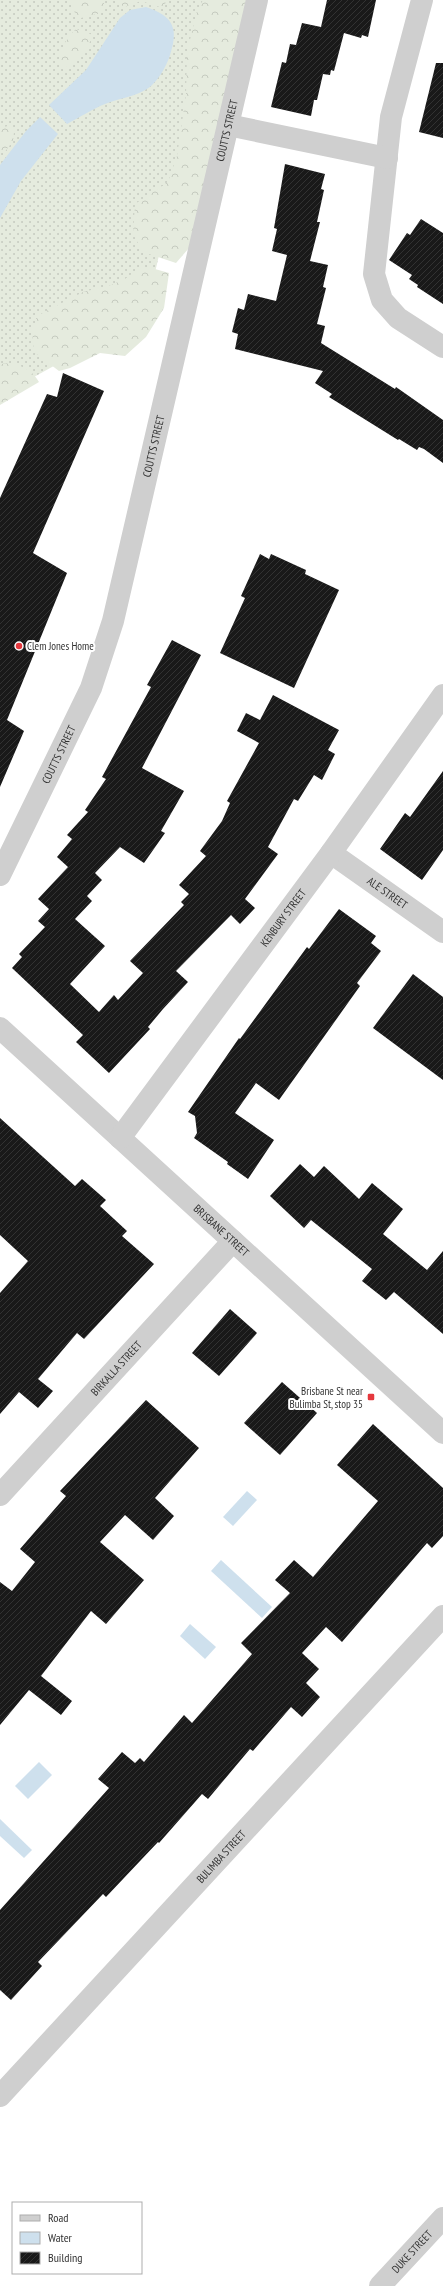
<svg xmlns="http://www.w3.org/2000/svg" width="443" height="2286" viewBox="0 0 443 2286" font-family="'PT Sans Narrow',sans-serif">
  <defs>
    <pattern id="grass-dots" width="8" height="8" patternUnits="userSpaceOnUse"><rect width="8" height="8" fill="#e5ebde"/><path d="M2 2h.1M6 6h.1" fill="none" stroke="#c5cabf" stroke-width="1.8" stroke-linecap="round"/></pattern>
    <pattern id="forest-crowns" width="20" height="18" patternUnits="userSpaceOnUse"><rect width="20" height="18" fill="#e5ebde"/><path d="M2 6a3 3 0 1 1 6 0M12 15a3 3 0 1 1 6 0" fill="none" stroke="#c5cabf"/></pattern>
    <pattern id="building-hatch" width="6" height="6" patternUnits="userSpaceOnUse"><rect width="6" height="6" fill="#191919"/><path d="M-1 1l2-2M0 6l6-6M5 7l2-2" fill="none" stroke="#323232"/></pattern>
  </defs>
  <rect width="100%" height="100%" fill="#fff"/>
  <polygon fill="url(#grass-dots)" points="0,0 219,0 145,315 0,396"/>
  <g fill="url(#forest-crowns)">
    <polygon points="72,0 105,0 101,13 81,18 71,9"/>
    <polygon points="120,0 167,0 163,8 141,1 123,8"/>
    <polygon points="203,0 248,0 189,248 176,263 143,252 133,234 135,204 168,182 177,156 186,95 187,52 197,11"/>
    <path d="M76,29L93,35C85,53 81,63 61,69C57,55 65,39 76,29Z"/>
    <polygon points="8,126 14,132 13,141 4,153 0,153 0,128"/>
    <polygon points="148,267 169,273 164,308 146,337 125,356 100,353 70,368 59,371 34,352 32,332 37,316 83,292 111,285 125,279 138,269"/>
    <path d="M11,363C24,367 32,370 39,382L0,405V364Z"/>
  </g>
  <g fill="#cee0ed">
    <path d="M146,7C173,16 179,28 170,55C167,65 160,77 153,84C142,96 119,98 105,104C92,109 79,118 67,124L49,105L86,70L120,18L130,10Z"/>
    <polygon points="40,117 58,134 21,181 0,218 0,165 26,131"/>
    <polygon points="247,1491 257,1500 233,1526 223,1517"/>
    <polygon points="221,1560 272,1607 262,1618 211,1571"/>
    <polygon points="190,1624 216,1647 205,1659 180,1636"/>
    <polygon points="39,1762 52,1775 28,1799 15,1786"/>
    <polygon points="0,1819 32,1850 24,1858 0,1836"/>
  </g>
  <g fill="url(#building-hatch)">
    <polygon points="327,0 376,0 368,37 362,35 361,38 344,33 334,71 331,70 330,75 323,74 317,100 314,100 311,116 271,107 282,62 286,63 290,44 296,45 302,23 321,27"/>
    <polygon points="436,63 443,63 443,138 419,132"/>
    <polygon points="285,164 325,174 321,189 324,190 317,222 320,222 310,261 328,265 323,287 326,288 317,324 325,326 321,343 395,389 396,387 443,420 443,463 424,449 419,447 417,450 399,439 398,440 329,397 332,394 315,383 323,371 235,349 238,334 232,332 238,308 244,310 248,294 276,301 287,255 272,251 277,229 274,228"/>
    <polygon points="421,219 443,233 443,304 417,287 418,285 409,279 412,275 389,260 407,233 410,235"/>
    <polygon points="63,373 104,391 33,553 67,573 7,720 24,731 0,787 0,498 47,394 57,397"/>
    <polygon points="260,554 269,559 271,554 306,570 305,574 339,590 294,688 220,653 245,598 241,596"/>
    <polygon points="172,640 201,655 142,768 184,791 161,831 165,833 144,863 120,847 95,873 102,880 87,896 92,901 75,919 105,946 70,984 99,1012 114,995 118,1000 143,973 130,961 184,905 181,902 189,894 179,885 206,856 200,851 222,821 230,803 227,801 259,743 237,731 246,713 260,720 273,695 339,730 328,750 335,754 322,780 314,775 298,801 294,799 268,847 278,854 245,899 255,908 240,924 231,915 176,971 188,982 163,1009 148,1027 150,1029 109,1073 76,1042 83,1035 12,968 22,957 19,954 45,927 38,921 49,909 38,899 68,867 57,857 72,839 67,835 88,812 85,810 106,779 102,777 151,687 147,685"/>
    <polygon points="443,771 443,850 422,880 380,849 405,813 410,817"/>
    <polygon points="339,909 376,936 371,943 381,951 357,983 360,986 279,1100 256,1083 235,1113 274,1140 248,1179 227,1164 228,1162 194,1138 197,1133 195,1116 188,1112 239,1038 240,1039 307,947 309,949"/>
    <polygon points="413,974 443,997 443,1080 373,1028"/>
    <polygon points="0,1118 75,1186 82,1179 106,1200 100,1206 127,1231 122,1236 154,1264 84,1339 77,1333 38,1379 53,1391 38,1408 19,1392 0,1414 0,1293 28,1261 0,1235"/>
    <polygon points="300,1164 314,1177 324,1166 359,1199 372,1183 403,1209 383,1234 427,1270 443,1251 443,1334 394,1292 386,1300 362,1281 372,1269 311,1220 304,1228 270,1196"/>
    <polygon points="230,1309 257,1333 219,1376 192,1353"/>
    <polygon points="282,1382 317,1413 280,1455 244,1423"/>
    <polygon points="146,1400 199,1448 155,1498 174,1516 153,1540 125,1515 100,1542 144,1580 106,1624 91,1611 41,1676 72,1701 61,1715 29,1690 0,1725 0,1582 12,1591 35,1562 20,1549 66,1496 60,1491"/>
    <polygon points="373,1424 443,1488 443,1536 432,1548 427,1543 342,1642 326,1627 302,1653 319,1669 306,1683 320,1697 302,1717 291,1707 253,1751 250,1749 208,1799 202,1794 159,1843 158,1842 106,1897 103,1894 38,1962 42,1966 11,2000 0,1990 0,1910 109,1788 98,1779 122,1752 135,1763 140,1758 144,1762 184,1715 192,1723 252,1654 241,1643 290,1593 275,1580 294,1560 313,1577 378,1501 337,1465"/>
  </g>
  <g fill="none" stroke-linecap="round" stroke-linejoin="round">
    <g stroke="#cfcfcf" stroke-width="22">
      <polyline points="422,0 391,117 374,274 382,300 398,318 443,347"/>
      <polyline points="228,125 387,158"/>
      <path id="s1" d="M331,853L443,932"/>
      <path id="s2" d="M0,875L91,688L113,621L257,0"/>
      <path id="s3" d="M0,1028L443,1433"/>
      <path id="s4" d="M120,1138L331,853L443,695"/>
      <path id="s5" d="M0,1495L233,1241"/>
      <path id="s6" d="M0,2096L443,1616"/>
      <path id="s7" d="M380,2286L443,2218"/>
    </g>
  </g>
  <g fill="#e5383e" stroke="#fff" stroke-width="1.5">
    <circle cx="19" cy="646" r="4"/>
    <rect x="367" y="1393" width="8" height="8" rx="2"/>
  </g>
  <g text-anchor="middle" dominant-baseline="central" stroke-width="4" stroke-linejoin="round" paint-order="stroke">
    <g font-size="11" fill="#323232" stroke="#fff">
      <text stroke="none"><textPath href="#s2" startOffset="782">COUTTS STREET</textPath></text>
      <text stroke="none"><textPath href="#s2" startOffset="458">COUTTS STREET</textPath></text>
      <text stroke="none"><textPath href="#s2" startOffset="134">COUTTS STREET</textPath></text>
      <text stroke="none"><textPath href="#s1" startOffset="69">ALE STREET</textPath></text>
      <text stroke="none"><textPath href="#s4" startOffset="274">KENBURY STREET</textPath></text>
      <text stroke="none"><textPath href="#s3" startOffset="300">BRISBANE STREET</textPath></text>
      <text stroke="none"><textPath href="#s5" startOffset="172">BIRKALLA STREET</textPath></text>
      <text stroke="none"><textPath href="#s6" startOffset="326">BULIMBA STREET</textPath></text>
      <text stroke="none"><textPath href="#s7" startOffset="47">DUKE STREET</textPath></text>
    </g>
    <g font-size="11" fill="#323232" stroke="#fff" text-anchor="start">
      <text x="27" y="646">Clem Jones Home</text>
      <text x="363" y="1391" text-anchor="end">Brisbane St near<tspan x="363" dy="13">Bulimba St, stop 35</tspan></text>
    </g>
  </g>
  <rect x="12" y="2202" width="130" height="72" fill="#ffffff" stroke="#adadad"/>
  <rect x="20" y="2215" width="20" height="6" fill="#cfcfcf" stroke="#adadad"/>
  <text x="48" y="2222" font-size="12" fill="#323232">Road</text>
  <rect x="20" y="2232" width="20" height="12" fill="#cee0ed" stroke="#adadad"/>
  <text x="48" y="2242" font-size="12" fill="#323232">Water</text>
  <rect x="20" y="2252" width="20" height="12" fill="url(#building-hatch)" stroke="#adadad"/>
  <text x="48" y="2262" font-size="12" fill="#323232">Building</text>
</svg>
